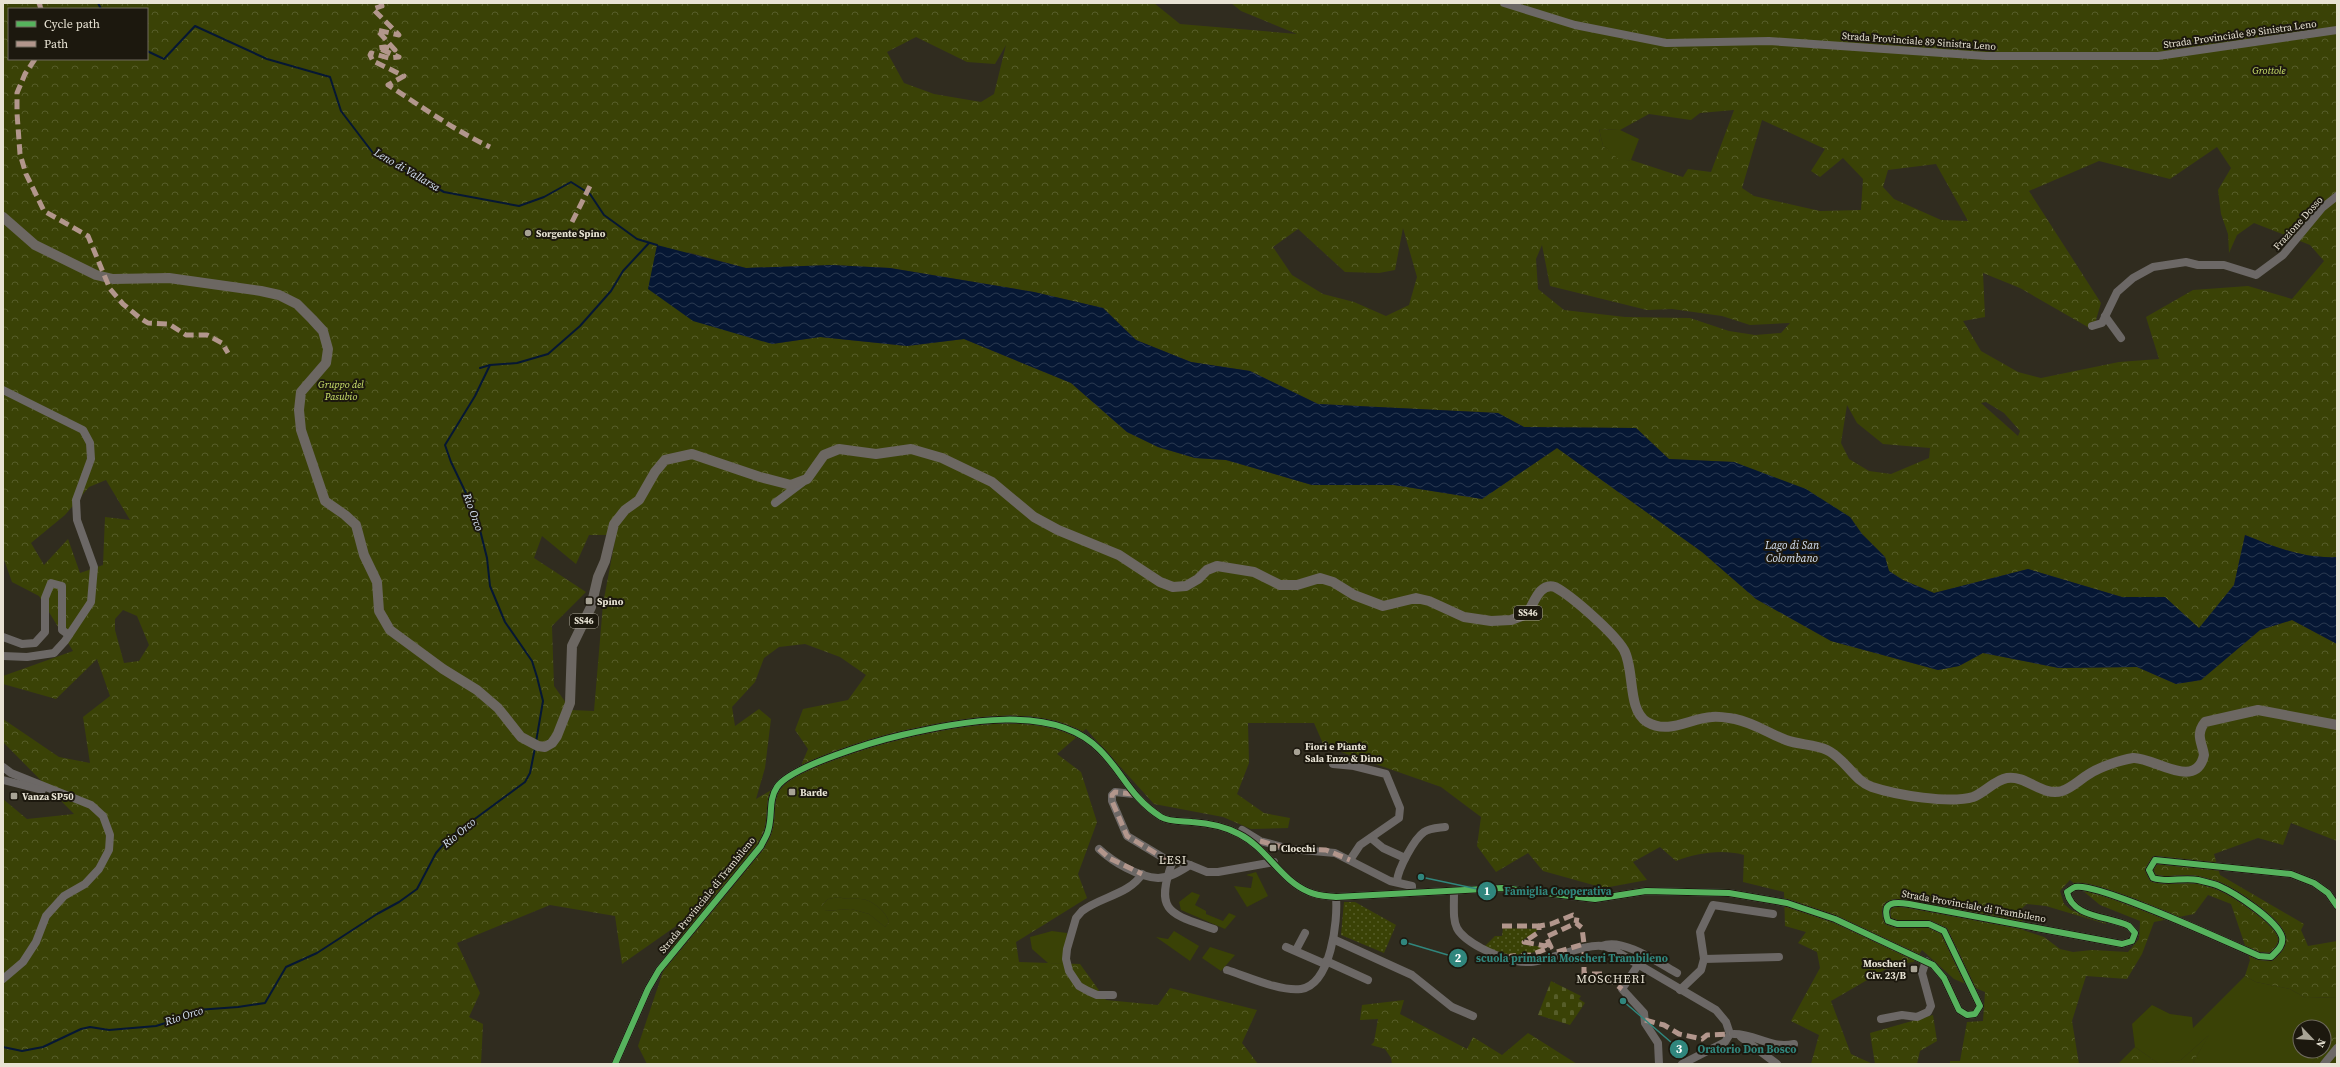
<svg xmlns="http://www.w3.org/2000/svg" width="2340" height="1067" viewBox="0 0 2340 1067" font-family="'Source Serif 4',serif">
  <defs>
    <pattern id="forest-crowns" width="20" height="18" patternUnits="userSpaceOnUse"><rect width="20" height="18" fill="#3a4206"/><path d="M2 6a3 3 0 1 1 6 0M12 15a3 3 0 1 1 6 0" fill="none" stroke="#565d29"/></pattern>
    <pattern id="cemetery-stones" width="16" height="16" patternUnits="userSpaceOnUse"><rect width="16" height="16" fill="#3a4206"/><path d="M2 7V4a2 2 0 0 1 4 0v3zM10 15v-3a2 2 0 0 1 4 0v3z" fill="#565d29"/></pattern>
    <pattern id="park-dots" width="8" height="8" patternUnits="userSpaceOnUse"><rect width="8" height="8" fill="#3a4206"/><path d="M2 2h.1M6 6h.1" fill="none" stroke="#565d29" stroke-width="1.8" stroke-linecap="round"/></pattern>
    <pattern id="water-waves" width="16" height="10" patternUnits="userSpaceOnUse"><rect width="16" height="10" fill="#061734"/><path d="M0 5q4-4 8 0t8 0" fill="none" stroke="#2a3950"/></pattern>
  </defs>
  <rect width="100%" height="100%" fill="#302c1f"/>
  <g fill="#3a4206">
    <polygon points="1599,129 1620,130 1639,139 1631,160 1621,162 1603,146"/>
    <polygon points="1256,872 1268,896 1247,907 1234,886 1251,888 1253,877 1246,875"/>
    <polygon points="1192,892 1200,895 1195,905 1206,911 1206,914 1223,921 1229,913 1236,916 1225,929 1181,910 1179,902"/>
    <path d="M839,897C847,900 852,898 861,899C871,899 887,912 889,922L885,927L869,914L851,909L824,911L822,905L828,899Z"/>
    <polygon points="1052,931 1067,933 1064,964 1048,963 1032,949 1030,937"/>
    <polygon points="1174,931 1199,946 1190,961 1156,937 1168,939"/>
    <polygon points="1210,947 1235,955 1221,971 1202,958"/>
    <polygon points="2245,976 2256,982 2290,989 2306,998 2337,997 2337,1030 2324,1047 2324,1027 2300,1027 2300,1051 2321,1051 2311,1064 2197,1064 2193,1062 2209,1035 2181,1060 2159,1064 2135,1047 2132,1024 2152,1005 2170,1014 2192,1017 2193,1028"/>
  </g>
  <g fill="url(#forest-crowns)" fill-rule="evenodd">
    <path d="M3,3H1154L1180,24L1297,34L1241,11L1231,3H2337V557C2304,559 2275,547 2245,535L2234,585L2199,629L2165,597H2122L2028,569L1934,593L1903,580L1889,571L1885,557L1862,534L1850,517L1734,462L1669,459L1636,428L1524,427L1498,413L1318,404L1250,371L1191,362L1136,340L1103,308L1034,292L890,268L832,265L746,268L687,252L772,344L820,337L907,346L964,339L1071,383L1127,432L1158,447L1195,458L1226,460L1312,485H1394L1482,499L1557,448L1702,552L1756,599L1831,641L1938,670L1959,666L1983,653L2059,668L2137,667L2176,684L2201,680L2260,630L2292,620L2337,644V841L2291,823L2283,845L2258,838L2214,854L2220,875L2304,924L2301,930L2308,946L2337,941V997L2306,998L2290,989L2256,982L2245,976L2250,960L2231,904L2208,895L2194,914L2154,922L2142,954L2127,979L2086,976L2072,1021L2079,1064H1950V1061H1960L1967,1022L1983,1021L1985,992L1954,979L1922,950L1914,962L1893,965L1831,1001L1851,1054L1873,1064H1811L1819,1035L1791,1021L1820,968L1817,952L1798,943L1806,932L1785,926L1784,892L1743,882L1744,855C1721,849 1697,853 1676,861L1660,847L1633,862L1647,880L1604,888L1543,871L1528,853L1496,872L1477,846L1481,817L1441,787L1324,746L1314,723H1248L1249,763L1237,794L1264,813L1290,818L1288,828L1251,829L1223,817L1154,804L1086,729L1057,754L1081,772L1097,822L1078,874L1087,898L1016,942L1019,962L1080,964L1106,1000L1158,1005L1170,988L1257,1010L1242,1043L1258,1064H647L638,1046L679,924L622,964L615,916L550,905L457,943L480,993L469,1017L483,1024L481,1064H3V799L27,819L74,814L3,742V719L59,757L90,763L83,717L110,696L97,659L56,699L3,684V676L73,651L39,596L12,582L3,557ZM9,9H147V59H9ZM916,37L967,62L995,64L1006,45L994,94L981,102L934,94L904,83L887,52ZM1734,110L1711,172L1688,169L1683,177L1631,160L1621,161L1603,146L1599,129L1620,130L1649,114L1691,120L1700,113ZM1762,120L1825,149L1811,171L1820,177L1843,158L1863,179L1861,210L1820,211L1754,196L1742,188ZM2217,147L2231,168L2218,190L2221,214L2228,234L2229,253L2237,235L2254,223L2310,245L2324,261L2292,299L2248,286L2193,290L2146,317L2159,359L2119,362L2041,378L2018,372L1981,351L1963,321L1985,317L1983,273L2020,288L2093,330L2101,303L2029,191L2099,161L2170,179ZM1936,164L1968,221L1941,220L1894,199L1883,187L1888,170ZM1403,228L1417,277L1409,305L1386,316L1354,302L1323,294L1292,275L1273,247L1298,229L1345,272L1379,273L1395,270ZM1542,245L1550,286L1647,310L1672,309L1722,316L1750,325L1790,323L1781,333L1755,335L1729,331L1690,318L1625,317L1564,310L1538,289L1536,259ZM1986,402L2004,413L2020,431L2018,436L1981,403ZM1847,405L1857,423L1883,444L1930,448L1929,458L1891,474L1869,471L1849,459L1841,443ZM106,480L130,520L105,517L103,565L80,573L68,539L44,565L31,543L65,515L89,487ZM589,535H616L603,604L594,711L571,710L554,686L552,626L586,592L534,558L542,536L576,564ZM123,610L137,616L149,645L139,661L124,663L115,630V619ZM805,644L840,657L866,675L848,700L803,709L795,730L808,749L797,775L756,799L765,768L771,719L759,709L735,726L732,707L755,682L764,658L779,647ZM2070,880L2100,905L2140,921L2139,939L2128,952L2092,950L2073,952L2060,949L2044,937L2023,930L2022,914L2019,911L2027,904L2046,906L2106,924L2107,922L2071,910L2064,904L2060,891ZM839,897C847,900 852,898 861,899C871,899 887,912 889,922L885,927L869,914L851,909L825,911L822,905L828,899Z"/>
    <polygon points="1404,1000 1400,1014 1467,1049 1473,1037 1502,1055 1528,1033 1577,1064 1392,1064 1391,1058 1385,1049 1371,1045 1374,1042 1378,1019 1360,1020 1362,1005"/>
    <polygon points="1933,1015 1937,1041 1920,1051 1917,1064 1875,1064 1870,1033"/>
    <polygon points="2337,1030 2337,1064 2311,1064 2321,1051 2324,1051 2324,1047"/>
    <polygon points="2210,1034 2193,1062 2197,1064 2159,1064 2181,1060"/>
    <polygon points="2135,1047 2159,1064 2118,1064"/>
  </g>
  <polygon fill="url(#cemetery-stones)" points="1551,981 1581,996 1579,999 1585,1003 1570,1025 1538,1015"/>
  <g fill="url(#park-dots)">
    <polygon points="1344,902 1355,902 1396,925 1384,953 1341,935"/>
    <path d="M1503,928L1537,929V931L1523,940V945L1547,947C1522,958 1509,958 1485,946L1495,936H1502Z"/>
  </g>
  <path fill="url(#water-waves)" d="M657,245L746,268L832,265L890,268L1034,292L1103,308L1136,340L1191,362L1250,371L1318,404L1498,413L1524,427L1636,428L1669,459L1734,462L1806,489L1850,517L1862,534L1885,557L1889,571L1903,580L1934,593L2028,569L2122,597H2165L2199,628L2234,585L2245,535C2275,547 2304,559 2337,557V644L2292,620L2260,630L2201,680L2176,684L2137,667L2059,668L1983,653L1959,666L1938,670L1831,641L1756,599L1702,552L1557,448L1482,499L1394,485H1312L1226,460L1195,458L1158,447L1127,432L1071,383L964,339L907,346L820,337L772,344L693,321L648,289Z"/>
  <g fill="none" stroke-linecap="round" stroke-linejoin="round">
    <g stroke="#061734" stroke-width="2">
      <polyline points="98,3 101,9"/>
      <polyline points="147,51 164,59 195,26 267,59 330,77 341,111 373,153 444,192 519,206 544,197 571,182 590,194 604,215 637,239 657,245"/>
      <polyline points="480,368 490,365"/>
      <polyline points="536,742 543,701 537,677 532,661 505,622 490,586 487,558 476,514 451,462 445,445 475,396 490,365 517,363 548,354 580,326 611,291 623,271 649,243"/>
      <polyline points="3,1047 22,1051 43,1047 81,1029 90,1027 109,1030 156,1026 175,1020 186,1012 197,1010 238,1007 265,1003 286,967 317,953 377,914 399,902 417,889 436,853 449,838 525,782 530,773 535,748"/>
    </g>
    <g stroke="#6c6866" stroke-width="8">
      <polyline points="1504,3 1575,25 1666,43 1769,41 1986,56 2158,56 2337,30"/>
      <polyline points="2105,316 2121,338"/>
      <polyline points="2092,326 2102,323 2117,292 2133,278 2153,267 2186,262 2198,265 2224,265 2256,275 2283,255 2322,208 2337,196"/>
      <polyline points="3,390 83,430 90,443 91,459 76,500 77,520 94,567 91,602 65,641 54,653 27,657 3,656"/>
      <polyline points="775,503 803,482"/>
      <polyline points="3,637 22,644 35,643 45,632 45,598 51,583 62,586 62,630 69,635"/>
      <polyline points="1333,764 1354,766 1386,774 1400,808 1399,818 1360,845 1350,860"/>
      <polyline points="3,767 11,773 91,805 103,816 110,835 109,850 99,869 85,884 64,896 46,916 36,942 23,962 3,979"/>
      <polyline points="3,780 42,790"/>
      <polyline points="1133,794 1115,792 1112,795 1112,801 1127,836 1172,863"/>
      <polyline points="1242,830 1260,841 1290,849 1335,853 1390,881 1412,886 1412,892"/>
      <polyline points="1371,838 1383,848 1405,858"/>
      <path d="M1099,849C1113,862 1138,877 1158,878C1170,878 1180,871 1190,865L1207,872H1218L1274,862"/>
      <path d="M1190,865L1178,861L1172,863C1154,913 1171,914 1214,929"/>
      <path d="M1397,881C1398,869 1414,839 1424,832C1430,828 1438,828 1445,827"/>
      <path d="M1454,891C1454,924 1450,931 1481,948C1497,956 1513,963 1531,962C1551,960 1586,943 1603,946C1607,946 1613,950 1617,952L1716,1010L1726,1022L1730,1034L1725,1042L1682,1064"/>
      <polyline points="1335,940 1412,975 1452,1007 1473,1016"/>
      <path d="M1602,946C1622,937 1659,963 1677,973"/>
      <polyline points="1286,947 1325,964"/>
      <polyline points="1296,950 1305,933"/>
      <polyline points="1704,959 1700,932 1713,905 1773,914"/>
      <polyline points="1326,961 1368,980"/>
      <polyline points="1638,965 1622,989 1644,1013 1645,1023 1658,1043 1659,1064"/>
      <path d="M1227,970C1246,976 1281,992 1301,989C1331,984 1338,921 1336,897"/>
      <polyline points="1680,990 1701,970 1704,959 1779,957"/>
      <path d="M1113,995H1097L1088,991L1079,986L1069,971L1066,959L1067,949L1076,918L1082,911C1100,897 1130,894 1142,874"/>
      <polyline points="1881,1019 1902,1015 1917,1017 1928,1012 1931,1006 1922,973 1926,961"/>
      <path d="M1734,1034C1757,1034 1769,1049 1794,1044"/>
      <polyline points="1741,1037 1777,1064"/>
      <path d="M615,1064L648,989L659,970L761,846C763,841 767,836 768,831C773,816 768,800 777,787C791,766 876,741 902,735C960,722 1054,702 1100,750C1124,774 1130,797 1161,817C1169,822 1183,821 1192,822C1207,823 1226,827 1239,834C1267,848 1280,880 1309,892C1317,896 1327,896 1336,897L1502,888L1595,899L1646,891L1729,893L1787,903L1835,919L1933,965L1944,978L1959,1010L1967,1015L1975,1014L1980,1006L1944,931L1929,924H1897L1888,921C1881,901 1895,902 1909,904L2122,944L2132,941L2135,933L2129,926C2109,916 2072,918 2067,892C2069,891 2072,888 2075,887C2098,882 2229,943 2259,956L2271,957C2276,952 2284,946 2282,937C2277,920 2235,893 2219,886C2212,883 2205,882 2198,880C2183,877 2168,883 2153,878L2149,870L2155,860L2291,874L2314,883L2328,893L2337,906"/>
      <polyline points="2324,1064 2337,1048"/>
    </g>
    <path stroke="#6c6762" stroke-width="10" d="M3,217L35,245L96,275L113,279L169,278L261,291L279,295L297,304L312,319L323,331L328,349L326,363L301,392L299,410L301,430L325,501L345,515L356,525L364,555L377,582L379,611L390,630L443,669L477,690L498,708L521,737L538,746L545,747L552,743L557,736L570,703L572,646L591,607L598,577L605,561L614,524L625,510L639,500L655,472L665,460L692,454L760,477L791,485L807,479L824,455L839,449L876,454L911,449L942,458L992,482L1034,517L1058,530L1119,555L1160,582L1173,587L1186,586L1198,579L1207,570L1217,566L1254,572L1280,585H1297L1320,578L1333,582L1354,595L1383,606L1416,598L1429,601L1464,617L1491,621L1511,620L1527,614C1534,604 1539,582 1555,587C1572,596 1614,633 1624,650C1635,670 1627,710 1647,722C1669,735 1690,718 1712,717C1719,716 1728,718 1735,719C1754,723 1768,733 1786,740C1799,745 1814,744 1827,750C1846,759 1853,780 1872,787C1896,795 1950,804 1973,797C1984,793 1995,780 2007,778C2027,775 2042,797 2062,791C2073,787 2079,780 2089,774C2100,767 2120,760 2133,758C2152,756 2196,792 2204,755C2202,742 2195,735 2205,722L2258,710L2337,725"/>
    <g stroke="#b2968c" stroke-width="5" stroke-dasharray="10 5" stroke-linecap="butt">
      <polyline points="39,3 41,9"/>
      <path d="M381,3L382,6L373,9L399,35L377,30L395,50L385,47L378,48L399,57L389,58L371,53L370,55L373,61L404,76L388,85C422,107 454,130 490,147"/>
      <polyline points="35,59 25,74 17,93 17,113 20,154 26,174 44,211 88,236 110,289 123,304 140,318 148,323 169,324 186,335 207,335 222,343 228,353"/>
      <polyline points="572,222 591,184"/>
      <polyline points="1133,794 1115,792 1112,795 1112,801 1127,836 1172,863"/>
      <polyline points="1260,841 1290,849 1326,850 1350,860"/>
      <polyline points="1099,849 1109,858 1142,874"/>
      <polyline points="1502,926 1539,926"/>
      <polyline points="1548,944 1545,946 1524,942 1539,932 1539,926 1551,924 1573,915 1577,917 1576,923"/>
      <polyline points="1557,952 1584,944 1582,928 1576,923"/>
      <polyline points="1584,952 1584,974 1602,974 1622,989"/>
      <polyline points="1508,960 1511,956 1531,955 1551,947 1546,937 1576,923"/>
      <polyline points="1645,1020 1664,1025 1679,1034 1702,1039 1707,1035 1730,1034"/>
    </g>
    <g stroke="#1c180e" stroke-width="8">
      <path id="cycleway" d="M615,1064L648,989L659,970L761,846C763,841 767,836 768,831C773,816 768,800 777,787C791,766 876,741 902,735C960,722 1054,702 1100,750C1124,774 1130,797 1161,817C1169,822 1183,821 1192,822C1207,823 1226,827 1239,834C1267,848 1280,880 1309,892C1317,896 1327,896 1336,897L1502,888L1595,899L1646,891L1729,893L1787,903L1835,919L1933,965L1944,978L1959,1010L1967,1015L1975,1014L1980,1006L1944,931L1929,924H1897L1888,921C1881,901 1895,902 1909,904L2122,944L2132,941L2135,933L2129,926C2109,916 2072,918 2067,892C2069,891 2072,888 2075,887C2098,882 2229,943 2259,956L2271,957C2276,952 2284,946 2282,937C2277,920 2235,893 2219,886C2212,883 2205,882 2198,880C2183,877 2168,883 2153,878L2149,870L2155,860L2291,874L2314,883L2328,893L2337,906"/>
    </g>
    <use href="#cycleway" stroke="#56b35d" stroke-width="6"/>
  </g>
  <g fill="#a8a395" stroke="#1c180e" stroke-width="1.5">
    <circle cx="528" cy="233" r="4"/>
    <rect x="585" y="597" width="8" height="8" rx="2"/>
    <circle cx="1297" cy="752" r="4"/>
    <rect x="788" y="788" width="8" height="8" rx="2"/>
    <rect x="10" y="792" width="8" height="8" rx="2"/>
    <rect x="1269" y="844" width="8" height="8" rx="2"/>
    <rect x="1910" y="965" width="8" height="8" rx="2"/>
  </g>
  <g text-anchor="middle" dominant-baseline="central" stroke-width="4" stroke-linejoin="round" paint-order="stroke">
    <g fill="#1c180e" stroke="#aba699" stroke-width="1">
      <rect x="1514" y="606" width="28" height="14" rx="3"/>
      <rect x="570" y="614" width="28" height="14" rx="3"/>
    </g>
    <g font-size="9" font-weight="bold" fill="#e8e3d4">
      <text x="1528" y="613">SS46</text>
      <text x="584" y="621">SS46</text>
    </g>
    <g font-size="10" fill="#e8e3d4" stroke="#1c180e">
      <text transform="translate(2240 34) rotate(-8)">Strada Provinciale 89 Sinistra Leno</text>
      <text transform="translate(1919 41) rotate(4)">Strada Provinciale 89 Sinistra Leno</text>
      <text transform="translate(2298 223) rotate(-48)">Frazione Dosso</text>
      <text transform="translate(707 895) rotate(-51)">Strada Provinciale di Trambileno</text>
      <text transform="translate(1974 906) rotate(10)">Strada Provinciale di Trambileno</text>
    </g>
    <g font-size="10" font-style="italic" fill="#cce36c" stroke="#1c180e">
      <text x="2269" y="70">Grottole</text>
      <text x="341" y="384">Gruppo del<tspan x="341" dy="12">Pasubio</tspan></text>
    </g>
    <g font-size="10" font-weight="bold" fill="#e8e3d4" stroke="#1c180e" text-anchor="start">
      <text x="536" y="233">Sorgente Spino</text>
      <text x="597" y="601">Spino</text>
      <text x="1305" y="746">Fiori e Piante<tspan x="1305" dy="12">Sala Enzo &amp; Dino</tspan></text>
      <text x="800" y="792">Barde</text>
      <text x="22" y="796">Vanza SP50</text>
      <text x="1281" y="848">Clocchi</text>
      <text x="1906" y="963" text-anchor="end">Moscheri<tspan x="1906" dy="12">Civ. 23/B</tspan></text>
    </g>
    <g font-size="11" font-style="italic" fill="#d8e4f7" stroke="#1c180e">
      <text transform="translate(407 170) rotate(30)">Leno di Vallarsa</text>
      <text transform="translate(473 512) rotate(70)">Rio Orco</text>
      <text x="1792" y="545">Lago di San<tspan x="1792" dy="13">Colombano</tspan></text>
      <text transform="translate(459 833) rotate(-40)">Rio Orco</text>
      <text transform="translate(184 1016) rotate(-18)">Rio Orco</text>
    </g>
    <g font-size="12" letter-spacing="1" fill="#e8e3d4" stroke="#1c180e">
      <text x="1173" y="860">LESI</text>
      <text x="1611" y="979">MOSCHERI</text>
    </g>
  </g>
  <path fill="none" stroke="#30867d" stroke-width="1.5" d="M1421 877L1487 891M1404 942L1458 958M1623 1001L1679 1049"/>
  <g fill="#30867d" stroke="#1c180e" stroke-width="1.5">
    <circle cx="1421" cy="877" r="4"/>
    <circle cx="1404" cy="942" r="4"/>
    <circle cx="1623" cy="1001" r="4"/>
    <circle cx="1487" cy="891" r="10"/>
    <circle cx="1458" cy="958" r="10"/>
    <circle cx="1679" cy="1049" r="10"/>
  </g>
  <g font-size="12" text-anchor="middle" font-weight="bold" fill="#fff">
    <text x="1487" y="895">1</text>
    <text x="1458" y="962">2</text>
    <text x="1679" y="1053">3</text>
  </g>
  <g font-size="11" text-anchor="middle" font-weight="bold" fill="#30867d" stroke="#1c180e" stroke-width="4" stroke-linejoin="round" paint-order="stroke">
    <text x="1558" y="895">Famiglia Cooperativa</text>
    <text x="1572" y="962">scuola primaria Moscheri Trambileno</text>
    <text x="1747" y="1053">Oratorio Don Bosco</text>
  </g>
  <rect width="2340" height="1067" fill="none" stroke="#e8e3d4" stroke-width="8"/>
  <rect x="8" y="8" width="140" height="52" fill="#1c180e" stroke="#6e695d"/>
  <rect x="16" y="21" width="20" height="6" fill="#56b35d" stroke="#6e695d"/>
  <text x="44" y="28" font-size="12" fill="#e8e3d4">Cycle path</text>
  <rect x="16" y="41" width="20" height="6" fill="#b2968c" stroke="#6e695d"/>
  <text x="44" y="48" font-size="12" fill="#e8e3d4">Path</text>
  <g transform="translate(2312 1039) rotate(115)"><circle r="19" fill="#1c180e" stroke="#6e695d"/>
  <path d="M0-3L7 15L0 10L-7 15Z" fill="#a8a395"/>
  <text y="-6" font-size="11" font-weight="bold" text-anchor="middle" fill="#e8e3d4">N</text>
  </g>
</svg>
